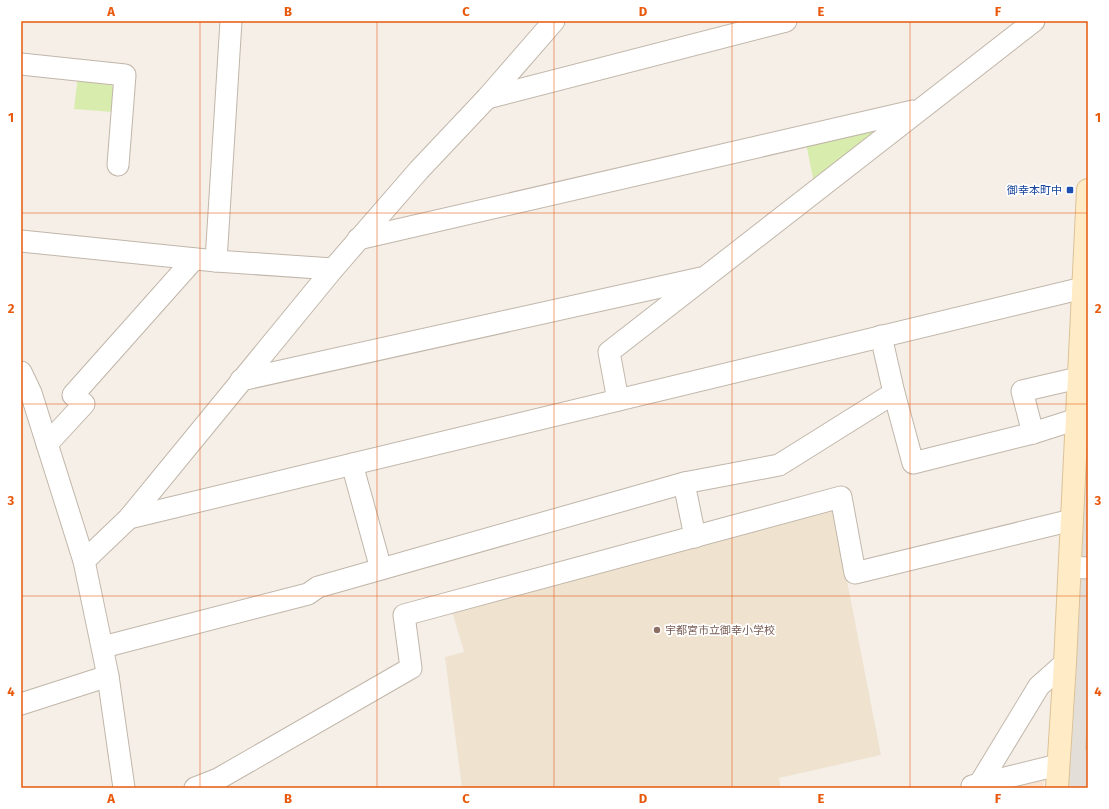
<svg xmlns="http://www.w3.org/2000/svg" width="1109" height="809" viewBox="0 0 1109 809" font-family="'Fira Sans','Noto Sans JP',sans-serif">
  <defs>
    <filter id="shadow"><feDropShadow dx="3.5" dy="3.5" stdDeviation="1" flood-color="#0004"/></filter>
  </defs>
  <rect width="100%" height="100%" fill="#f5efe8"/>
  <polygon fill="#f8e4d1" points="1045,772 1043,788 992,788"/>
  <polygon fill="#e4ded9" points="1088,365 1088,788 1065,788"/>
  <polygon fill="#efe3d0" points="832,504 881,755 779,778 781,788 462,788 445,657 464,652 451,608"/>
  <g fill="#d7ecad">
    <polygon points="78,76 107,80 115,90 113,112 74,109"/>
    <polygon points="872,128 875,140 815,188 806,143"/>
  </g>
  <polygon fill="#dbcdbf" filter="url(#shadow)" points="1087,714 1088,714 1088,751 1085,750"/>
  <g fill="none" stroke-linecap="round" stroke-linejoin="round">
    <g stroke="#c1b6a9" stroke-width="23">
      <g id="street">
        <polyline points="21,64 125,75 118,165"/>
        <polyline points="487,98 786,21"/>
        <polyline points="358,239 913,111"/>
        <polyline points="21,241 216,261 333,269"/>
        <polyline points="216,261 231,21"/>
        <polyline points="881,336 894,393"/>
        <polyline points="21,372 31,393 84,561 108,676 124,788"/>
        <polyline points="241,380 701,278"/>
        <polyline points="618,400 609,352 1034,21"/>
        <polyline points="1033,433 1022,391 1078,378"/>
        <polyline points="47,444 84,404 73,395 194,259"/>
        <polyline points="352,464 381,569"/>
        <polyline points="129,518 1083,288"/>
        <polyline points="695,537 684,483 779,465 894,393 913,463 1033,433 1077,419"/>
        <polyline points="84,561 129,518 333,269 419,170 487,98 554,21"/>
        <polyline points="1070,567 1088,568"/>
        <polyline points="103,647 308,594 318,587 684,483"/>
        <polyline points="21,704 108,676"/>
        <polyline points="972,786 1058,765"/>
        <polyline points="195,788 218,779 411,668 404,615 841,497 855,573 1072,520"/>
        <polyline points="977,788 1039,686 1065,663"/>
      </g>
    </g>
    <g stroke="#dcc296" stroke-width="24">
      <polyline id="secondary" points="1057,788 1065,663 1088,190"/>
    </g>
    <use href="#street" stroke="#fff" stroke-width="21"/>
    <use href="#secondary" stroke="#ffecc7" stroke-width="22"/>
  </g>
  <path fill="none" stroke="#e8590c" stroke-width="1" stroke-opacity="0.55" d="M200,21V788M377,21V788M554,21V788M732,21V788M910,21V788M21,213H1088M21,404H1088M21,596H1088"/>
  <rect fill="#1a4fb4" stroke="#fff" stroke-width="1.5" x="1066" y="186" width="8" height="8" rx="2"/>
  <circle fill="#8d6e63" stroke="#fff" stroke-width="1.5" cx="657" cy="630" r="4"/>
  <g text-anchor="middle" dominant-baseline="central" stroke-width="3.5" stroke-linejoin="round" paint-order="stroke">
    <g font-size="11" fill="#164399" stroke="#fff" text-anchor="end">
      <text x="1062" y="190">御幸本町中</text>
    </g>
    <g font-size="11" fill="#785e54" stroke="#fff" text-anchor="start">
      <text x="665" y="630">宇都宮市立御幸小学校</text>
    </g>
  </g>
  <rect width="1109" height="809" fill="none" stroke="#ffffff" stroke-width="44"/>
  <rect x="22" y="22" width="1065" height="765" fill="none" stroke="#e8590c" stroke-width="1.5"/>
  <g font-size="13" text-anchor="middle" font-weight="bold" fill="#e8590c">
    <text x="111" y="16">A</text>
    <text x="288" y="16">B</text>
    <text x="466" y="16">C</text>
    <text x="643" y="16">D</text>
    <text x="821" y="16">E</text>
    <text x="998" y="16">F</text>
    <text x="11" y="122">1</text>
    <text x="1098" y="122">1</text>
    <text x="11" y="313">2</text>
    <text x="1098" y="313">2</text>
    <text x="11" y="505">3</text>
    <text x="1098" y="505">3</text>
    <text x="11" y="696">4</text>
    <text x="1098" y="696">4</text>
    <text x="111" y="803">A</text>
    <text x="288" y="803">B</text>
    <text x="466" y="803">C</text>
    <text x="643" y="803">D</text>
    <text x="821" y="803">E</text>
    <text x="998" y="803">F</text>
  </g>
</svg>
